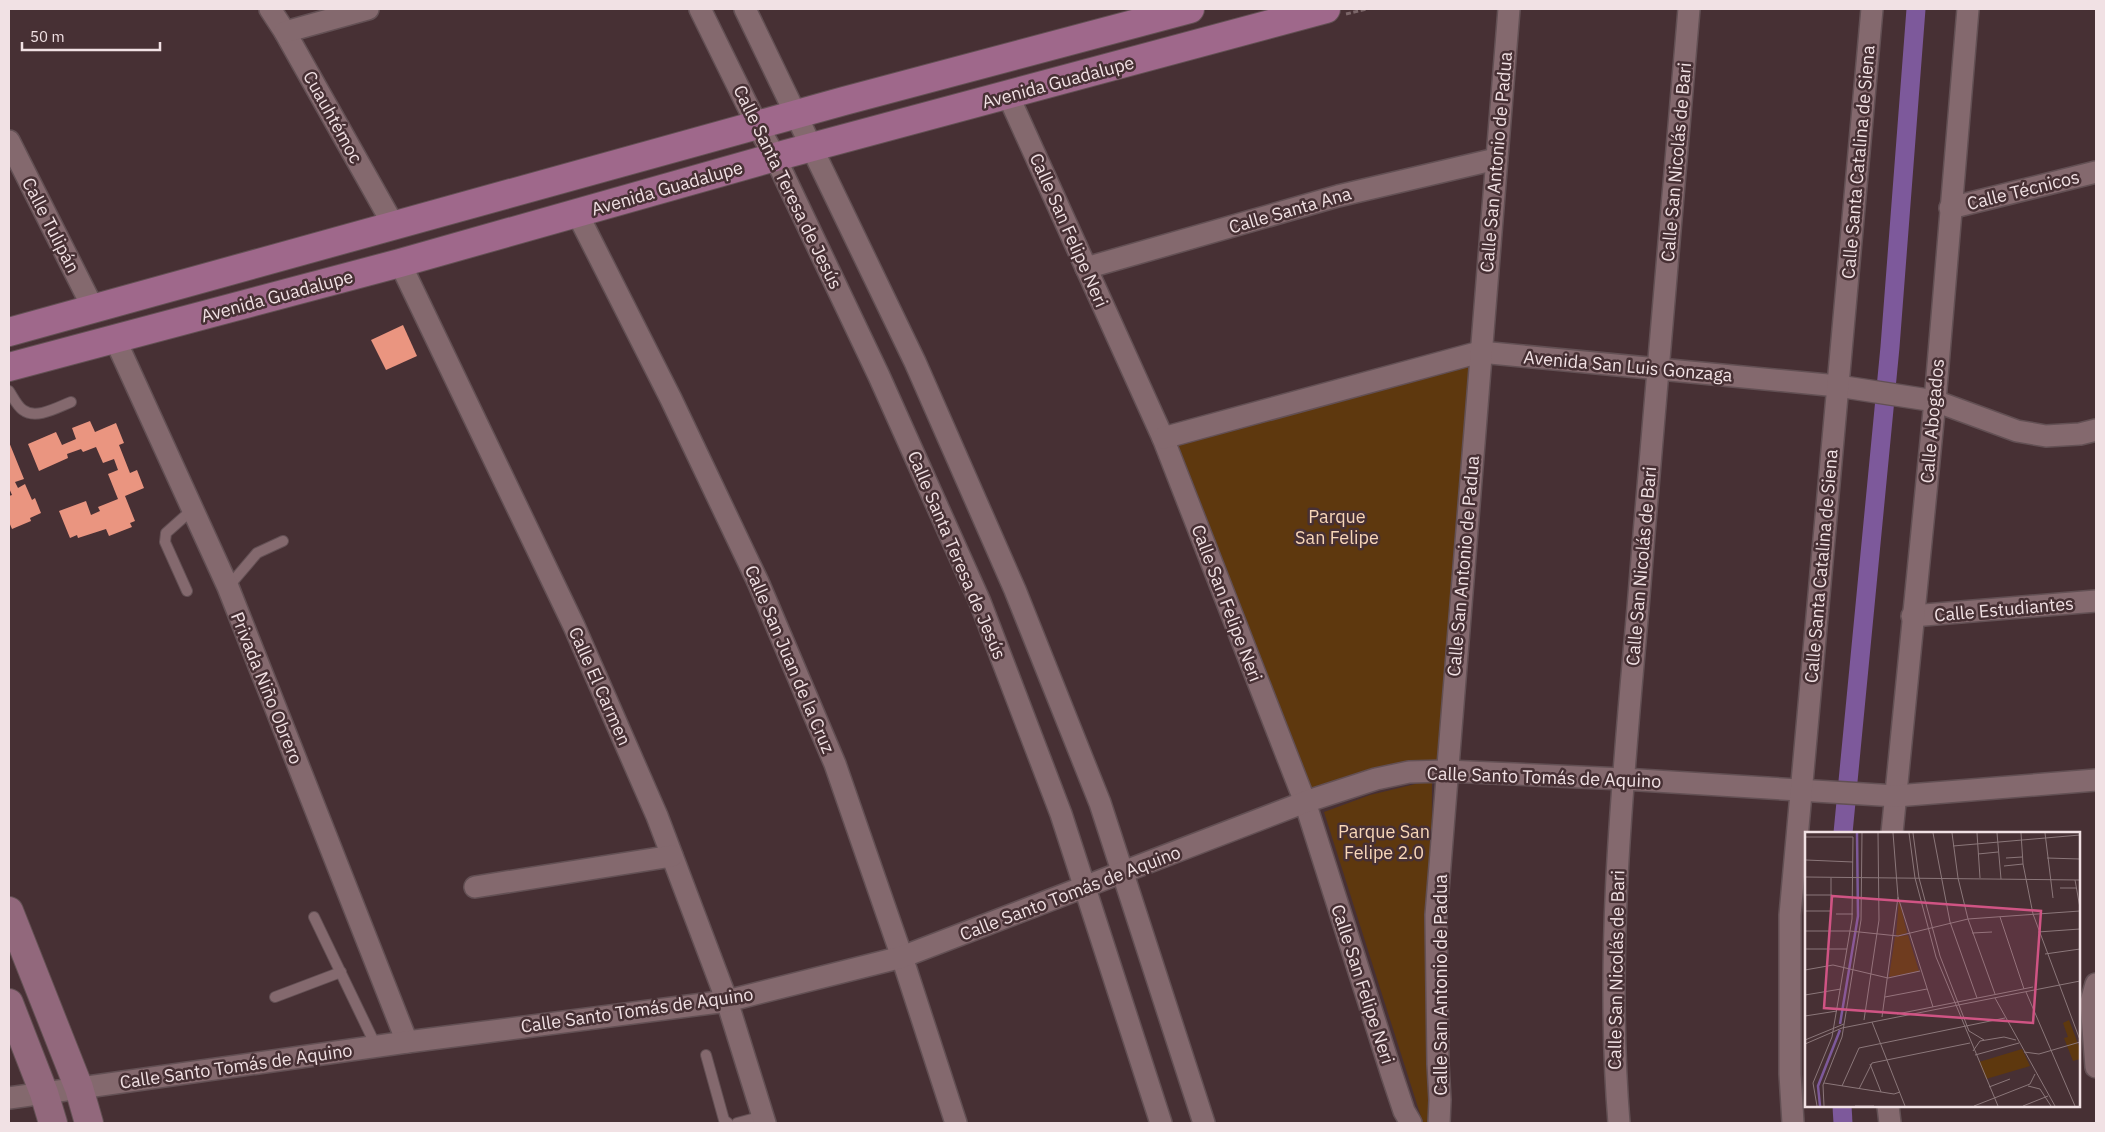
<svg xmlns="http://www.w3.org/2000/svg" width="2105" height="1132" viewBox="0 0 2105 1132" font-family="'IBM Plex Sans',sans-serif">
  <rect width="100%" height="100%" fill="#473034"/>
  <g fill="#5e380e">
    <polygon points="1478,356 1439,768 1308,795 1172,442"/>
    <polygon points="1432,780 1430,1123 1423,1123 1324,812 1370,795"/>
  </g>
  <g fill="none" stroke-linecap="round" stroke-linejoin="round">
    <g stroke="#7d599b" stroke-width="19">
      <polyline points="1843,833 1890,347 1916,9"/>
      <polyline points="1842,1106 1843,1123"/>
    </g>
  </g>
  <g fill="#ea9580">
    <polygon points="403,325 417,356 386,370 371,340"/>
    <polygon points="90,421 95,432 116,423 124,443 119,445 130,473 137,470 144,488 125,496 135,521 130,523 132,527 109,536 106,529 78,538 77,535 70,538 59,511 86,501 91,515 100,511 98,507 118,499 108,474 118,470 114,459 103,463 96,447 83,452 81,449 67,454 68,458 39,471 28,444 56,432 62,445 76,439 72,428"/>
    <polygon points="9,442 24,479 15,482 18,488 25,484 32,500 35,498 41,513 30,518 31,521 12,529 9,522 9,496 12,495 9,488"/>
  </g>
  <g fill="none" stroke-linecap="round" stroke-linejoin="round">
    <g stroke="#635054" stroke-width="12">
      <g id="lane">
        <path d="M9,391C13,397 17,406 23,410C36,420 58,407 71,402"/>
        <polyline points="228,587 257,553 283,541"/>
        <polyline points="187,591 165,542 166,533 193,509"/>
        <polyline points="314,917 376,1046"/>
        <polyline points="275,997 341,972"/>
        <polyline points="706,1055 724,1120 728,1123"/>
        <polyline points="737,1123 763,1116"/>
      </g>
    </g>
    <g stroke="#635054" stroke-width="24">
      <g id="street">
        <polyline points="270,9 285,32 394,226"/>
        <polyline points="700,9 757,125 775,157 879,376 980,602 1061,814 1161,1123"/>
        <polyline points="745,9 915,362 1015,590 1100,803 1204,1123"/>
        <polyline points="285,32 368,9"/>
        <polyline points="1008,95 1163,438 1305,802 1392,1075 1404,1111 1411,1123"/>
        <polyline points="9,141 93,308"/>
        <polyline points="1950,208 2096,172"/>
        <polyline points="577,213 671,399 758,582 835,764 902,957 956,1123"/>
        <polyline points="400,263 574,626 657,816 727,1001 765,1123"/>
        <polyline points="1086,268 1338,196 1496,159"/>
        <polyline points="115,339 228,587 407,1042"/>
        <polyline points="1163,438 1480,352 1838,386 1935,401 2017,431 2046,436 2080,434 2096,430"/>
        <polyline points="1912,616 2096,601"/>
        <polyline points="1892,833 1935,401 1968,9"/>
        <polyline points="475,887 672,856"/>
        <polyline points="2096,984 2091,1002 2096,1067"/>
        <polyline points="9,1098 407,1042 727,1001 902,957 1305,802 1376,779 1409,772 1447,771 1623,779 1896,796 2096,780"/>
        <polyline points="1888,1106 1890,1123"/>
        <polyline points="1439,1123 1440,1100 1438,1064 1436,915 1509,9"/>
        <path d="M1619,1123C1605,951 1623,779 1638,608C1654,408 1672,208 1689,9"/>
        <polyline points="1793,1123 1790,1074 1790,915 1872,9"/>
      </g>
    </g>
    <g stroke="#635054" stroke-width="30">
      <g id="secondary">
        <polyline points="9,911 79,1088 89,1123"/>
        <polyline points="9,1003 44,1093 53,1123"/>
      </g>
    </g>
    <g stroke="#635054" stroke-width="30">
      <g id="primary">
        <polyline points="9,332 844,101 1190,9"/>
        <polyline points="9,367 400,263 775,157 1326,9"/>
      </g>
    </g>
    <polyline stroke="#7b6669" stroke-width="3" stroke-dasharray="5 2.5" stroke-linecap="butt" points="1346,14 1367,9"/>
    <use href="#lane" stroke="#84696e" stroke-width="10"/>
    <use href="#street" stroke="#84696e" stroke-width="21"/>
    <use href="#secondary" stroke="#92687c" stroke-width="28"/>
    <use href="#primary" stroke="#9f688b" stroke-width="28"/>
  </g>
  <g text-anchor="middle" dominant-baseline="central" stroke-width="5" stroke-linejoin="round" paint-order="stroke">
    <g font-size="18" fill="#f1e1e4" stroke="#473034">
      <text transform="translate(1058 82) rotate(-15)">Avenida Guadalupe</text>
      <text transform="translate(333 117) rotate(61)">Cuauhtémoc</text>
      <text transform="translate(1496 162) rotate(-85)">Calle San Antonio de Padua</text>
      <text transform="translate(1676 162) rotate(-85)">Calle San Nicolás de Bari</text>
      <text transform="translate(1858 162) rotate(-85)">Calle Santa Catalina de Siena</text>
      <text transform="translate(788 187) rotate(64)">Calle Santa Teresa de Jesús</text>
      <text transform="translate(667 188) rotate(-16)">Avenida Guadalupe</text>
      <text transform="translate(2023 190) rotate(-14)">Calle Técnicos</text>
      <text transform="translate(1290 210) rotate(-16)">Calle Santa Ana</text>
      <text transform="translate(51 225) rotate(63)">Calle Tulipán</text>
      <text transform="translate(1069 230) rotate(66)">Calle San Felipe Neri</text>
      <text transform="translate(277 296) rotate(-15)">Avenida Guadalupe</text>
      <text transform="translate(1628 366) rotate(5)">Avenida San Luis Gonzaga</text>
      <text transform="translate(1932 421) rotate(-85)">Calle Abogados</text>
      <text transform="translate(957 555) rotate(67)">Calle Santa Teresa de Jesús</text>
      <text transform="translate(1463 566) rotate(-85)">Calle San Antonio de Padua</text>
      <text transform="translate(1641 566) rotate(-85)">Calle San Nicolás de Bari</text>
      <text transform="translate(1821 566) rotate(-85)">Calle Santa Catalina de Siena</text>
      <text transform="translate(1227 603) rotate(69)">Calle San Felipe Neri</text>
      <text transform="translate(2004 609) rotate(-5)">Calle Estudiantes</text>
      <text transform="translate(790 659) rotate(67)">Calle San Juan de la Cruz</text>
      <text transform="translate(600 686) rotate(66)">Calle El Carmen</text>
      <text transform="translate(267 688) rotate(68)">Privada Niño Obrero</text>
      <text transform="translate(1544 777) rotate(2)">Calle Santo Tomás de Aquino</text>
      <text transform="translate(1070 893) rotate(-21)">Calle Santo Tomás de Aquino</text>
      <text transform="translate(1616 970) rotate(-89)">Calle San Nicolás de Bari</text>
      <text transform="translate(1363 984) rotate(72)">Calle San Felipe Neri</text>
      <text transform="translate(1440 985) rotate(-90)">Calle San Antonio de Padua</text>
      <text transform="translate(637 1010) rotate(-8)">Calle Santo Tomás de Aquino</text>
      <text transform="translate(236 1066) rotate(-8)">Calle Santo Tomás de Aquino</text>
    </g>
    <g font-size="18" fill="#f8d6b8" stroke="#473034">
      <text x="1337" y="516">Parque<tspan x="1337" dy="21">San Felipe</tspan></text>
      <text x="1384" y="831">Parque San<tspan x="1384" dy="21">Felipe 2.0</tspan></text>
    </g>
  </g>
  <g transform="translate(1805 832)">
    <rect width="275" height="275" fill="#473034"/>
    <path d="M94,67L102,101L91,104ZM103,103L114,139L84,145L90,105ZM264,188L275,217V227L268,229L259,206L263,205L258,191ZM217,217L225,234L181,247L174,230Z" fill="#5e380e"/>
    <path fill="none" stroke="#7d599b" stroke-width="2.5" d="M35,192L53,84L52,1M15,274L13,254L35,198"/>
    <path fill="none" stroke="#8b777a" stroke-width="1" d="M104,1L110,46L131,125L193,274M108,1L114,46L135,124L164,199L179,208M128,1L145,90L172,166M147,1L153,46L163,87L190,162M172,1L175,46M192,1L196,47M216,1L218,32L228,82L275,208M240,1L248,66M0,5H48L47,87L27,205L8,251L12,274M148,14L275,3M173,22L193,20M201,26L217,25M242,26L275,27M1,28L48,30M199,34L218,32M0,45L275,48M270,48L275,76M255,56H271M0,63H27M93,65L128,175M0,79H26V46M31,82H48M195,85L219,157M0,99H45L93,104L163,87L275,79M233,100L275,97M167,101L187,100M0,117H42M240,122L275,117M0,138L28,133L83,146L115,139M221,160L270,274M0,163L36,157M80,165L122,157M190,166L250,274M92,182L228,155M0,184L32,179M77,185L93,65L88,1M59,188L74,88L73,1M67,190L100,274M0,208L39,192M0,212L37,196L275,149M168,219L175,209L199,205L211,208M219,220L234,222L275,210M170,223L214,211M65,232L76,260M19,251L89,262L95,260M37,254L54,216L200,186M223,254L235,257L246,274M184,255L205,247M54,257L67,231L165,211M19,274L18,253L37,205L56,88L57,1M50,274H69M169,274L225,252L230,242M218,274L243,264"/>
    <path fill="#d05484" fill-opacity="0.15" stroke="#d05484" stroke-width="2.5" d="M27,64L236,79L228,191L19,176Z"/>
    <rect width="275" height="275" fill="none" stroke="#f1e1e4" stroke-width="2.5"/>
  </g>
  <rect width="2105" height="1132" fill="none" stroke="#f1e1e4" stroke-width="20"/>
  <path d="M22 42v8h138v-8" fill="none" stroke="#f1e1e4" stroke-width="2.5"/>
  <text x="30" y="42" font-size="15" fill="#f1e1e4" stroke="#473034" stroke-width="4" paint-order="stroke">50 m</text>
</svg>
